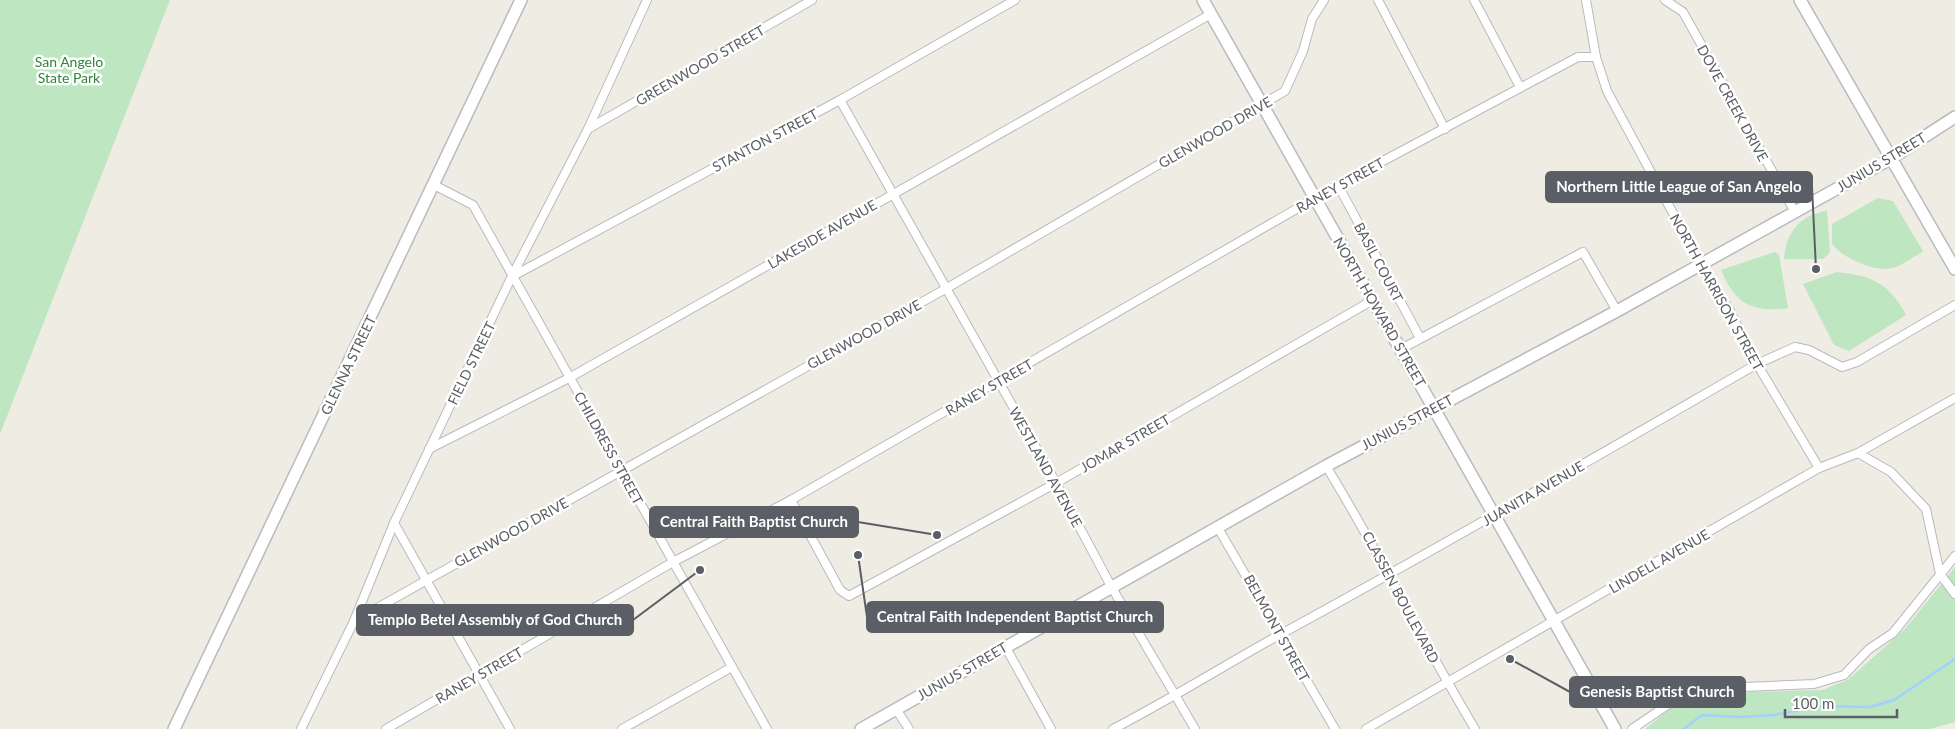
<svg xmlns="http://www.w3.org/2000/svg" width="1955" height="729" viewBox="0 0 1955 729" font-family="Lato,sans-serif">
  <rect width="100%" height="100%" fill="#eeece3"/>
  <g fill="#bee6c0">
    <polygon points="0,0 170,0 0,434"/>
    <path d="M1878,198L1893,201L1923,251C1915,256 1905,263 1896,267C1877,274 1844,259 1832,244V224Z"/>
    <path d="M1827,211L1830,253L1823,259H1784C1786,232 1800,215 1827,211Z"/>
    <path d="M1775,252L1779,255L1788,308C1752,313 1735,304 1721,270Z"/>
    <path d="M1837,272C1871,275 1890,284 1906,315L1849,351L1834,345L1803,284Z"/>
    <polygon points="1955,567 1955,722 1930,729 1645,729 1685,697 1716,693 1823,690 1849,679 1905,629"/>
  </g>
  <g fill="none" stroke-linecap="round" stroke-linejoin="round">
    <polyline stroke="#a2d1ff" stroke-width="2.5" points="1684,729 1702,715 1740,717 1774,715 1821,706 1870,707 1894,700 1955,659"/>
    <g stroke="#b8babf" stroke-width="10">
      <g id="street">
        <polyline points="1378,0 1445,129"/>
        <polyline points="1474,0 1520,87"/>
        <polyline points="1586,0 1596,57 1607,91 1701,265 1730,311 1757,364 1819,468"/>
        <polyline points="1665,0 1683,12 1795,212"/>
        <polyline points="840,100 1056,483 1112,588 1195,729"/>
        <polyline points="588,129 812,0"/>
        <polyline points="434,185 473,205 767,729"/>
        <polyline points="1338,185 1420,338"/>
        <polyline points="513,276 840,100 1015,0"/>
        <polyline points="1401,349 1583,252 1617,311"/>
        <polyline points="429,449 569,378 1211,14"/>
        <polyline points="1858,453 1891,472 1926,509 1940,574 1955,594"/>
        <path d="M1326,466C1379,552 1423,643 1475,729"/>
        <polyline points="791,500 840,590 849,596 1056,483 1373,300"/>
        <polyline points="394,523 510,729"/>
        <polyline points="1218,528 1335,729"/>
        <polyline points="354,621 947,288 1285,91 1303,51 1312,19 1324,0"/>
        <polyline points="1005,646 1051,729"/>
        <polyline points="896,709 909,729"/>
        <polyline points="301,729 354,621 394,523 512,276 588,129 647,0"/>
        <polyline points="386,729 673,562 791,500 1338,185 1578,57 1596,57"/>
        <polyline points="622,729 732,667"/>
        <path d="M1113,729C1171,699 1225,665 1281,634C1441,547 1599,455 1757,364L1795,347L1809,350L1842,367L1857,362L1955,305"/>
        <polyline points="1366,729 1819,468 1858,453 1955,398"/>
        <polyline points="1632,729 1685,693 1720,688 1814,684 1844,675 1869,649 1893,633 1955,556"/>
      </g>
    </g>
    <g stroke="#b8bbc1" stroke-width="14">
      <g id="secondary">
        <polyline points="1203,0 1615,729"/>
        <polyline points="1800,0 1955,269"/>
        <polyline points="174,729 521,0"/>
        <polyline points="861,729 1326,466 1617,311 1795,212 1890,159 1955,117"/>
      </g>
    </g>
    <use href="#street" stroke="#fff" stroke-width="8"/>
    <use href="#secondary" stroke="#fff" stroke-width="11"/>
  </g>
  <g text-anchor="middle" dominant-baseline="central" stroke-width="5" stroke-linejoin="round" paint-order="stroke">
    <g font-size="14" fill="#32843b" stroke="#fff">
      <text x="69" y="61">San Angelo<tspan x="69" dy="16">State Park</tspan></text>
    </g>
    <g font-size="14" fill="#5b5e64" stroke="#fff">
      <text transform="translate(700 65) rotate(-30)">GREENWOOD STREET</text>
      <text transform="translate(1733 103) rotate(61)">DOVE CREEK DRIVE</text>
      <text transform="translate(1215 132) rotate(-30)">GLENWOOD DRIVE</text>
      <text transform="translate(765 140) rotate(-28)">STANTON STREET</text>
      <text transform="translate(1881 162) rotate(-31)">JUNIUS STREET</text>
      <text transform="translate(1340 185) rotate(-29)">RANEY STREET</text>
      <text transform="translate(822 234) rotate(-30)">LAKESIDE AVENUE</text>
      <text transform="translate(1379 262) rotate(62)">BASIL COURT</text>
      <text transform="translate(1717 292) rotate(61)">NORTH HARRISON STREET</text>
      <text transform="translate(1380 312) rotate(60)">NORTH HOWARD STREET</text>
      <text transform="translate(864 334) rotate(-29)">GLENWOOD DRIVE</text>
      <text transform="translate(471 363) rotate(-64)">FIELD STREET</text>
      <text transform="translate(348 365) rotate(-64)">GLENNA STREET</text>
      <text transform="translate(989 387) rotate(-30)">RANEY STREET</text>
      <text transform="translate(1407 422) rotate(-28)">JUNIUS STREET</text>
      <text transform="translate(1125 443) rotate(-30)">JOMAR STREET</text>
      <text transform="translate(609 448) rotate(61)">CHILDRESS STREET</text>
      <text transform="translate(1046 467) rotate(61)">WESTLAND AVENUE</text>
      <text transform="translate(1533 493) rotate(-30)">JUANITA AVENUE</text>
      <text transform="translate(511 532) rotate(-29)">GLENWOOD DRIVE</text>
      <text transform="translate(1659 561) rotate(-30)">LINDELL AVENUE</text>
      <text transform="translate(1401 597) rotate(62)">CLASSEN BOULEVARD</text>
      <text transform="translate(1277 628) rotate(61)">BELMONT STREET</text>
      <text transform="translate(962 671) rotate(-30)">JUNIUS STREET</text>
      <text transform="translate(479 675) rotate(-30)">RANEY STREET</text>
    </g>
  </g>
  <path fill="none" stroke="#5b5e64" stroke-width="2" d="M1816 269L1812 187M937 535L858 522M858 555L867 617M700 570L633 620M1510 659L1570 692"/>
  <g fill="#5b5e64" stroke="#fff" stroke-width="2">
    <circle cx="1816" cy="269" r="5"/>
    <circle cx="937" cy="535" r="5"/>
    <circle cx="858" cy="555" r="5"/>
    <circle cx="700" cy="570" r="5"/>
    <circle cx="1510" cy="659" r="5"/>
  </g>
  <g fill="#5b5e64" stroke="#5b5e64" stroke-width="2">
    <rect x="1546" y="172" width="266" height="30" rx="5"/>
    <rect x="650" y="507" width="208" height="30" rx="5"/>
    <rect x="867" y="602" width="296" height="30" rx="5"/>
    <rect x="357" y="605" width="276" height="30" rx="5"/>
    <rect x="1570" y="677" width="175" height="30" rx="5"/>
  </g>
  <g font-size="15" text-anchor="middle" font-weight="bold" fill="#fff">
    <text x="1679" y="192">Northern Little League of San Angelo</text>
    <text x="754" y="527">Central Faith Baptist Church</text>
    <text x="1015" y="622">Central Faith Independent Baptist Church</text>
    <text x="495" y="625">Templo Betel Assembly of God Church</text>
    <text x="1657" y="697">Genesis Baptist Church</text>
  </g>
  <path d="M1785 709v8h112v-8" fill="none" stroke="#5b5e64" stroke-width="2.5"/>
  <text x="1792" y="709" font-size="15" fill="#5b5e64" stroke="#ffffff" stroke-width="4" paint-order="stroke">100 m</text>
</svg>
